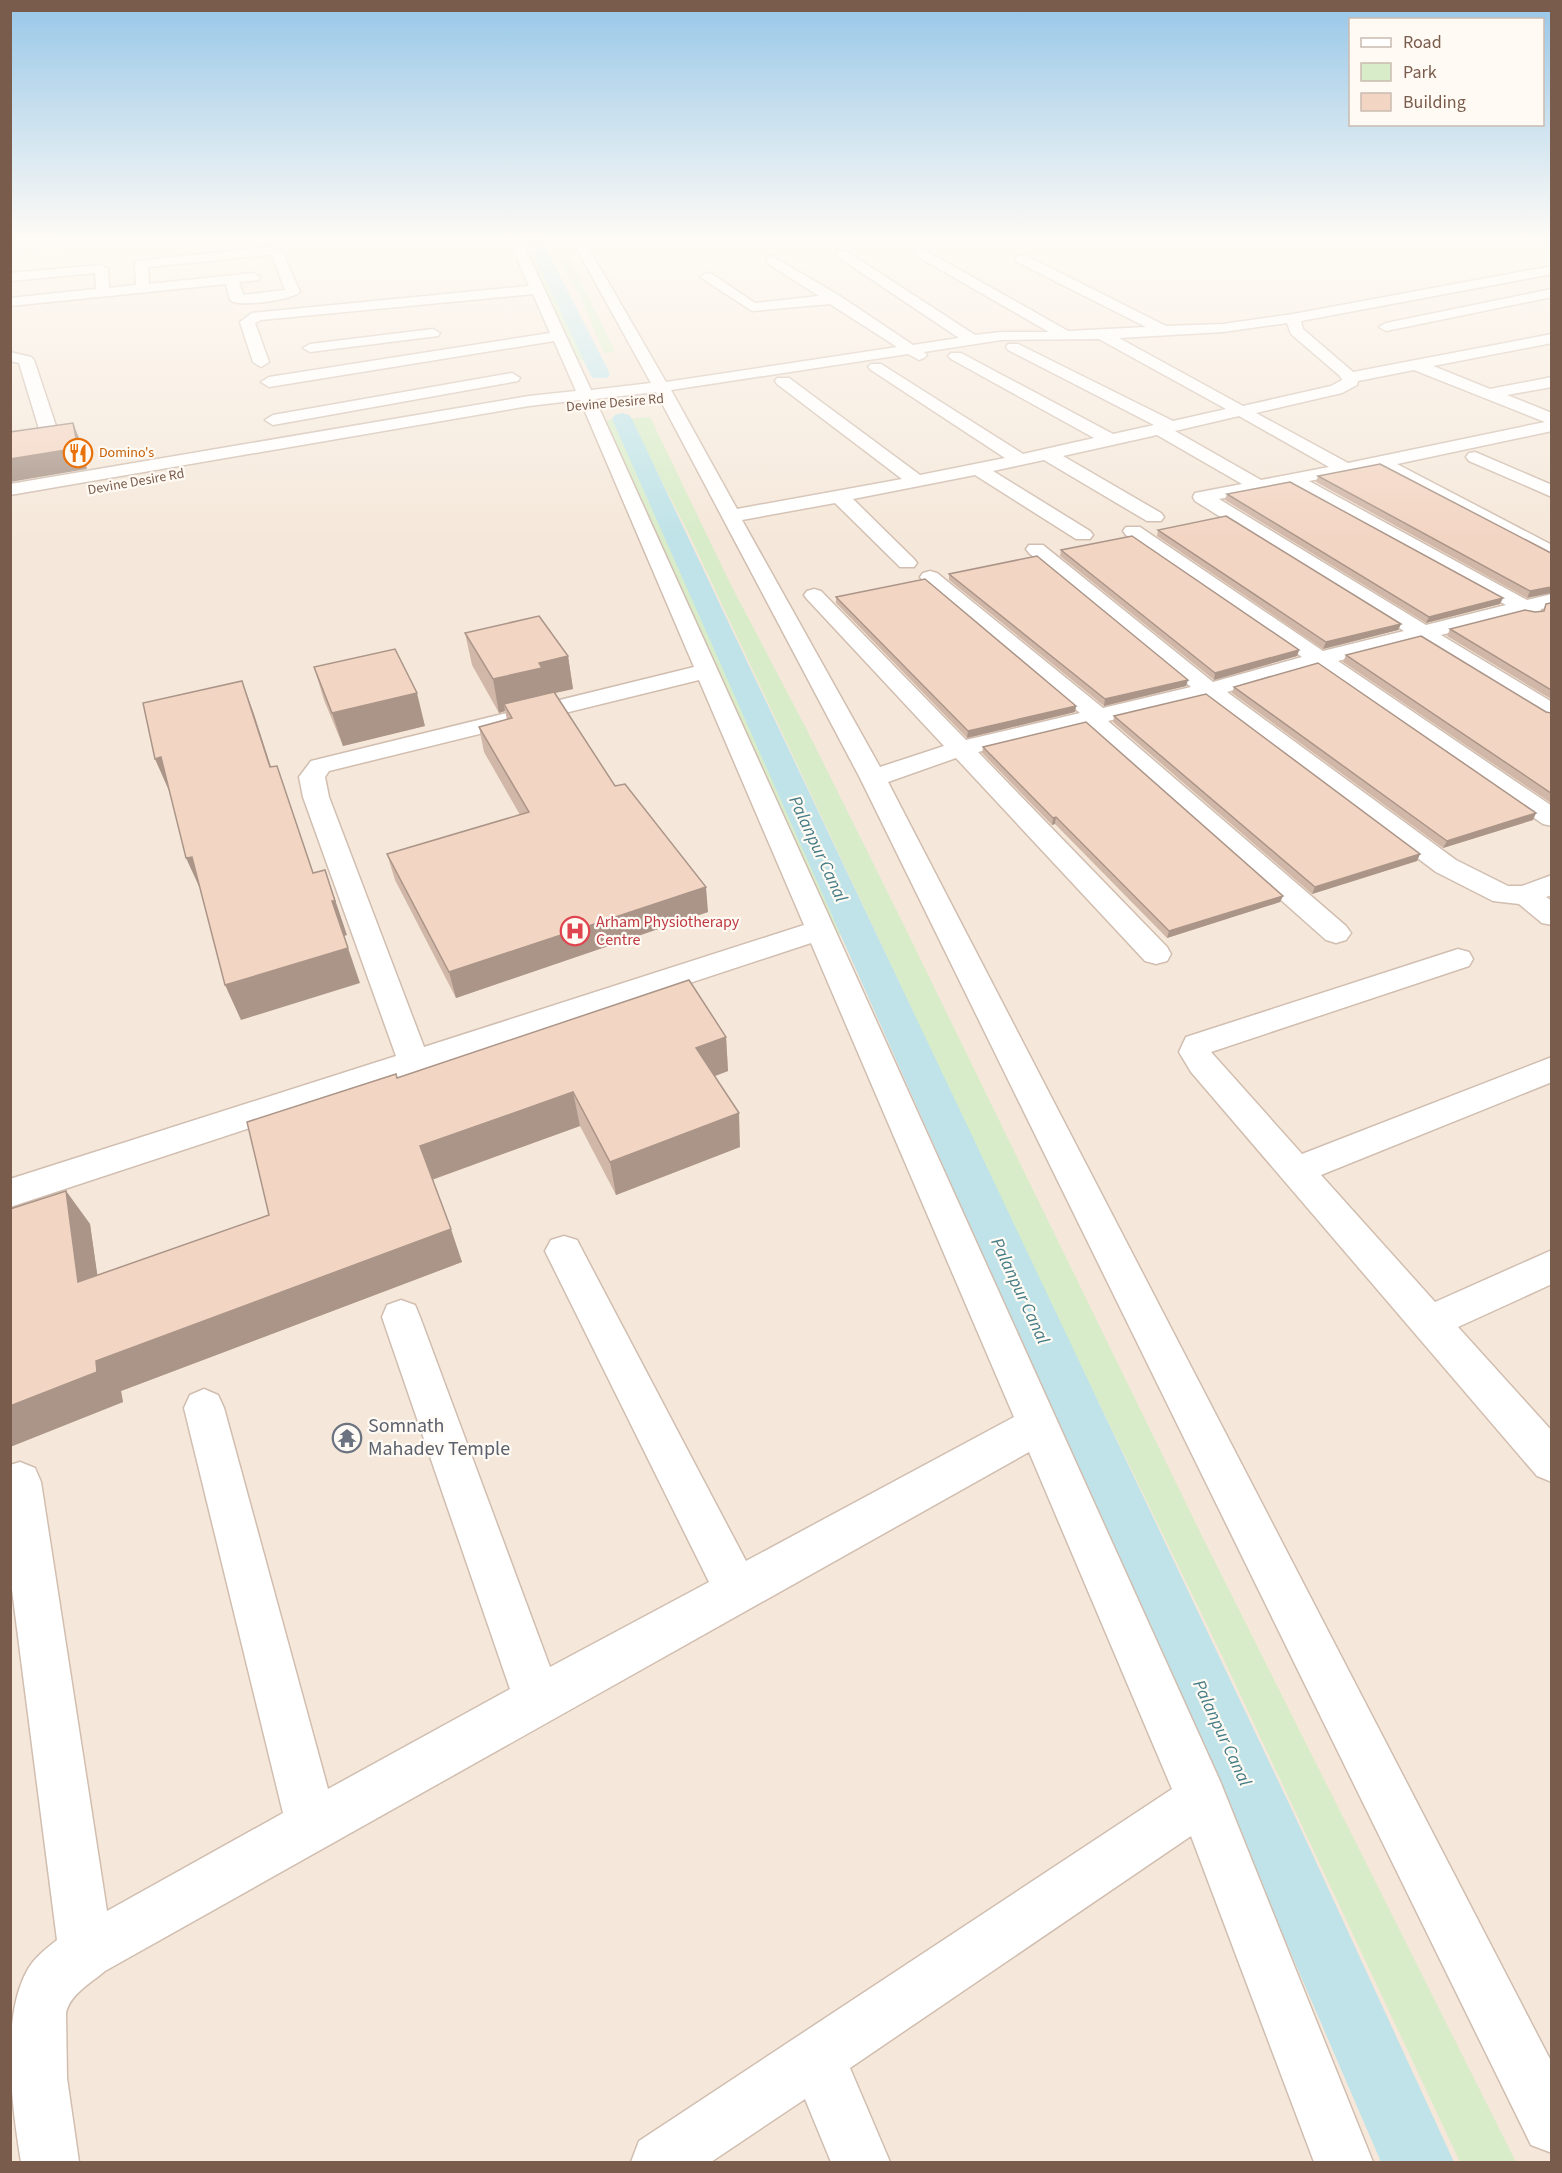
<svg xmlns="http://www.w3.org/2000/svg" width="1562" height="2173" viewBox="0 0 1562 2173" font-family="'Source Sans 3',sans-serif">
  <rect width="100%" height="100%" fill="#fdf6ec"/>
  <polygon fill="#f5e8da" points="67,235 1551,235 1551,2162 11,2162 10,256 59,251"/>
  <g fill="#d8ecc9">
    <polygon points="11,235 54,235 41,251 11,253"/>
    <polygon points="522,242 529,242 585,360 577,361"/>
    <polygon points="567,252 615,352 604,353 580,296 555,253"/>
    <polygon points="650,417 731,585 808,732 895,907 1203,1538 1516,2162 1460,2162 1225,1662 1028,1257 688,532 630,419"/>
    <polygon points="615,419 642,486 842,935 831,937 606,420"/>
  </g>
  <g fill="none" stroke-linecap="round" stroke-linejoin="round">
    <g fill="#bfe3e8" fill-rule="evenodd">
      <polygon points="525,235 539,235 610,374 607,378 593,378 590,374"/>
      <polygon points="622,413 629,415 632,419 1293,1812 1454,2162 1381,2162 1249,1856 612,419 615,415"/>
    </g>
    <g stroke="#d1beb0" stroke-width="3">
      <g id="minor">
        <path d="M507,235H519L591,390L651,383L569,235H581L666,382L897,347L830,304L752,311L700,277L707,273L712,274L755,303L819,296L767,263L766,260L767,257L772,256L840,296L913,345L959,338L838,257L836,254L838,251H846L975,335L1001,332H1049L915,255L913,252L915,249H923L1068,331L1146,327L1017,262L1016,259L1017,256H1027L1166,326L1223,324L1293,314L1552,266V274L1301,321L1303,329L1353,372L1552,334V343L1433,366L1490,389L1552,377V387L1507,395L1552,413V431L1397,464L1552,545V559L1378,468L1309,481L1527,600L1552,594V607L1541,609L1540,616L1532,617L1522,614L1441,635L1552,702V719L1544,717L1419,640L1338,661L1552,806V826L1543,824L1316,667L1227,692L1456,860L1508,886H1522L1552,875V895L1546,897L1552,901V925L1542,923L1519,904L1493,901L1436,872L1205,698L1108,721L1346,926L1351,933L1346,940L1336,943L1326,940L1085,726L978,752L1167,947L1171,954L1167,961L1156,964L1145,961L956,758L888,782L1552,2063V2153L1531,2145L860,778L656,392L595,399L1220,1781L1373,2162H1314L1191,1836L850,2068L890,2162H831L805,2099L711,2162H631L639,2141L1172,1789L1029,1452L105,1971C91,1983 70,1994 66,2013L67,2078L79,2162H21C12,2108 0,2017 28,1969C35,1957 47,1948 57,1940L10,1574V1465L20,1462L35,1468L41,1482L107,1911L283,1813L184,1408L190,1395L204,1389L218,1395L224,1408L328,1789L510,1689L382,1317L387,1305L401,1300L415,1305L420,1317L550,1667L709,1582L545,1251L551,1240L564,1236L577,1240L746,1561L1014,1417L811,943L10,1207V1179L396,1056L303,797L299,777L311,761L694,667L580,400L529,406L10,495V484L529,396L576,391L554,341L269,387L261,382L269,377L550,333L533,294L261,320L255,323L269,362L261,367L253,362L240,322L252,313L529,286ZM1287,323L1291,334L1340,376L1342,380L1331,386L1243,406L1119,338L1223,332ZM1099,339L1226,409L1173,421L1018,344H1008L1006,347L1008,350L1154,425L1113,434L961,353H951L948,356L951,359L1094,438L1023,454L881,364H871L868,367L871,370L1005,458L920,475L789,378H777L775,381L777,384L902,479L737,509L671,390L908,354L919,360L924,358L927,355L924,352L1001,340ZM1414,370L1545,422L1348,463L1256,413L1342,393L1357,385L1358,381ZM1239,416L1329,467L1261,480L1175,431ZM1157,435L1242,484L1195,493L1193,497L1195,501L1404,631L1323,651L1140,527H1126L1123,531L1126,535L1302,657L1213,682L1043,545H1029L1026,549L1029,553L1191,687L1103,708L937,573L930,571L923,573L920,577L923,581L1080,713L966,740L821,591L814,589L807,591L804,595L807,599L944,746L880,767L742,520L835,503L900,567H914L917,563L914,559L853,499L975,475L1076,539H1090L1093,535L1090,531L993,471L1044,460L1147,521H1161L1164,517L1161,513L1063,456ZM1289,485L1506,605L1426,625L1219,499ZM699,680L804,925L424,1047L329,797L325,777L329,771Z"/>
        <path d="M269,247L283,253L300,292C291,300 238,308 230,300L226,284L10,306V298L96,289L95,273L10,281V273L101,265L108,269L109,288L136,285L135,264L136,261ZM269,255H272L285,290L243,295L239,282L258,280L260,277L253,273L149,284L148,267Z"/>
        <polygon points="1552,289 1552,297 1386,331 1379,327 1386,323"/>
        <polygon points="433,329 440,333 438,336 310,352 303,348 310,344"/>
        <polygon points="10,352 31,357 34,360 58,432 55,436 43,436 40,432 19,363 10,361"/>
        <polygon points="512,373 520,378 518,381 273,425 265,420 273,415"/>
        <polygon points="1475,452 1552,485 1552,497 1469,461 1466,457 1469,453"/>
        <polygon points="1458,949 1469,952 1473,959 1469,966 1211,1052 1302,1154 1552,1057 1552,1082 1321,1175 1435,1302 1552,1250 1552,1284 1458,1327 1552,1431 1552,1482 1537,1476 1191,1072 1179,1052 1186,1037"/>
      </g>
    </g>
    <use href="#minor" fill="#fff" fill-rule="evenodd"/>
  </g>
  <g fill="#d1b7a8">
    <polygon points="1318,476 1551,553 1527,598 1316,482"/>
    <polygon points="1227,494 1500,604 1426,623 1225,500"/>
    <polygon points="1158,530 1401,624 1398,630 1323,649 1157,536"/>
    <polygon points="1061,550 1299,650 1297,656 1214,680 1060,556"/>
    <polygon points="949,574 1188,680 1186,686 1104,706 949,580"/>
    <polygon points="836,597 1076,706 1075,712 967,738 836,603"/>
    <polygon points="1551,603 1551,699 1447,636 1450,629 1543,612 1546,604"/>
    <polygon points="465,633 568,656 573,689 555,693 615,786 708,912 456,998 395,880 387,854 520,815 484,752 479,727 507,720 505,711 499,713 472,665"/>
    <polygon points="1346,655 1551,713 1551,803 1343,662"/>
    <polygon points="314,667 425,726 343,746 324,700"/>
    <polygon points="1234,687 1536,813 1533,820 1443,848 1232,693"/>
    <polygon points="1114,716 1420,854 1417,861 1312,894 1113,722"/>
    <polygon points="983,747 1283,896 1280,902 1167,938 1055,824 1052,825 982,753"/>
    <polygon points="726,1037 728,1071 715,1076 740,1147 616,1195 580,1126 432,1180 462,1262 121,1391 123,1402 10,1447 10,1209 66,1191 90,1224 97,1275 269,1215 397,1078"/>
  </g>
  <g fill="#aa9588">
    <polygon points="73,423 81,443 87,469 10,482 10,459"/>
    <polygon points="1551,587 1551,593 1527,598 1530,591"/>
    <polygon points="1503,598 1500,604 1426,623 1429,617"/>
    <polygon points="1401,624 1398,630 1323,649 1326,642"/>
    <polygon points="1299,650 1297,656 1214,680 1215,673"/>
    <polygon points="568,656 573,689 504,704 505,711 499,713 493,679 539,663"/>
    <polygon points="1188,680 1186,686 1104,706 1105,699"/>
    <polygon points="242,681 254,714 282,801 270,767"/>
    <polygon points="417,693 425,726 343,746 332,713"/>
    <polygon points="1076,706 1075,712 967,738 968,731"/>
    <polygon points="161,757 170,793 155,759"/>
    <polygon points="1536,813 1533,820 1443,848 1447,841"/>
    <polygon points="1056,817 1055,824 1052,825 1053,818"/>
    <polygon points="1420,854 1417,861 1312,894 1315,887"/>
    <polygon points="192,857 202,893 186,858"/>
    <polygon points="325,870 347,935 344,936 360,983 241,1020 225,985 332,901"/>
    <polygon points="706,887 708,912 456,998 449,972"/>
    <polygon points="1283,896 1280,902 1167,938 1169,931"/>
    <polygon points="726,1037 728,1071 699,1082 696,1048"/>
    <polygon points="573,1092 580,1126 431,1180 420,1146"/>
    <polygon points="739,1113 740,1147 616,1195 610,1162"/>
    <polygon points="66,1191 90,1224 103,1314 78,1282"/>
    <polygon points="451,1229 462,1262 121,1391 123,1402 10,1447 10,1406 96,1361"/>
  </g>
  <g fill="#f3d5c3" stroke="#aa9588" stroke-width="1.5">
    <polygon points="73,423 78,448 10,459 10,432"/>
    <polygon points="1380,464 1551,553 1551,587 1530,591 1318,476"/>
    <polygon points="1290,482 1503,598 1429,617 1227,494"/>
    <polygon points="1226,516 1401,624 1326,642 1158,530"/>
    <polygon points="1132,536 1299,650 1215,673 1061,550"/>
    <polygon points="1037,556 1188,680 1105,699 949,574"/>
    <polygon points="925,579 1076,706 968,731 836,597"/>
    <polygon points="1551,603 1551,690 1450,629 1525,610 1535,612 1544,611 1546,604"/>
    <polygon points="539,616 568,656 539,663 542,668 493,679 465,633"/>
    <polygon points="1421,636 1546,712 1551,713 1551,793 1346,655"/>
    <polygon points="395,649 417,693 332,713 314,667"/>
    <polygon points="1318,663 1536,813 1447,841 1234,687"/>
    <polygon points="242,681 270,767 277,766 313,873 325,870 335,901 332,901 348,948 225,985 192,857 186,858 161,757 155,759 143,703"/>
    <polygon points="554,692 615,786 625,784 706,887 449,972 387,854 529,812 479,727 512,718 504,704"/>
    <polygon points="1206,694 1420,854 1315,887 1114,716"/>
    <polygon points="1086,722 1283,896 1169,931 1056,817 1053,818 983,747"/>
    <polygon points="689,980 726,1037 696,1048 739,1113 610,1162 573,1092 420,1146 451,1229 96,1361 97,1372 10,1406 10,1209 66,1191 78,1282 269,1215 247,1122 396,1074 397,1078"/>
  </g>
  <linearGradient id="sky" x2="0" y2="1"><stop stop-color="#97c7e8"/><stop offset="0.44" stop-color="#fefbf6"/><stop offset="1" stop-color="#fefbf6" stop-opacity="0"/></linearGradient>
  <rect width="1562" height="539" fill="url(#sky)"/>
  <defs>
    <g id="restaurant-ring" transform="scale(1.5)"><circle r="9.5" fill="#fffaf3" stroke="#e8710a" stroke-width="1.5"/><path d="M-5-6h1v4h1v-4h1v4h1v-4h1v5L-1.5 .5V6h-2V.5L-5-1ZM5-6V6H3V1.5H1.5Q1.5-4 5-6Z" fill="#e8710a"/></g>
    <g id="hospital-ring" transform="scale(1.5)"><circle r="9.5" fill="#fffaf3" stroke="#e0444e" stroke-width="1.5"/><path d="M-5-5h3v3.5h4V-5h3V5h-3V1.5h-4V5h-3Z" fill="#e0444e"/></g>
    <g id="temple-ring" transform="scale(1.5)"><circle r="9.5" fill="#fffaf3" stroke="#6b7280" stroke-width="1.5"/><path d="M0-6L5-2H3V0L6.5 2.5H4V6H1.5V3h-3V6H-4V2.5H-6.5L-3 0V-2H-5Z" fill="#6b7280"/></g>
  </defs>
  <g fill-rule="evenodd">
    <use href="#restaurant-ring" x="78" y="453"/>
    <use href="#hospital-ring" x="575" y="931"/>
    <use href="#temple-ring" x="347" y="1438"/>
  </g>
  <g text-anchor="middle" dominant-baseline="central" stroke-width="4.5" stroke-linejoin="round" paint-order="stroke">
    <g font-size="14" fill="#7a5c4d" stroke="#fffaf3">
      <text transform="translate(615 403) rotate(-5)">Devine Desire Rd</text>
      <text transform="translate(136 482) rotate(-10)">Devine Desire Rd</text>
    </g>
    <g font-size="14" fill="#c56008" stroke="#fffaf3" text-anchor="start">
      <text x="99" y="453">Domino's</text>
    </g>
    <g font-size="16" fill="#be3a42" stroke="#fffaf3" text-anchor="start">
      <text x="596" y="922">Arham Physiotherapy<tspan x="596" dy="18">Centre</tspan></text>
    </g>
    <g font-size="18" font-style="italic" fill="#437c86" stroke="#fffaf3">
      <text transform="translate(818 849) rotate(65)">Palanpur Canal</text>
      <text transform="translate(1020 1291) rotate(65)">Palanpur Canal</text>
      <text transform="translate(1222 1733) rotate(65)">Palanpur Canal</text>
    </g>
    <g font-size="20" fill="#5b616d" stroke="#fffaf3" text-anchor="start">
      <text x="368" y="1426">Somnath<tspan x="368" dy="23">Mahadev Temple</tspan></text>
    </g>
  </g>
  <rect width="1562" height="2173" fill="none" stroke="#7a5c4d" stroke-width="24"/>
  <rect x="1349" y="18" width="195" height="108" fill="#fffaf3" stroke="#cabbb1" stroke-width="1.5"/>
  <rect x="1361" y="38" width="30" height="9" fill="#ffffff" stroke="#cabbb1" stroke-width="1.5"/>
  <text x="1403" y="48" font-size="18" fill="#7a5c4d">Road</text>
  <rect x="1361" y="63" width="30" height="18" fill="#d8ecc9" stroke="#cabbb1" stroke-width="1.5"/>
  <text x="1403" y="78" font-size="18" fill="#7a5c4d">Park</text>
  <rect x="1361" y="93" width="30" height="18" fill="#f3d5c3" stroke="#cabbb1" stroke-width="1.5"/>
  <text x="1403" y="108" font-size="18" fill="#7a5c4d">Building</text>
</svg>
